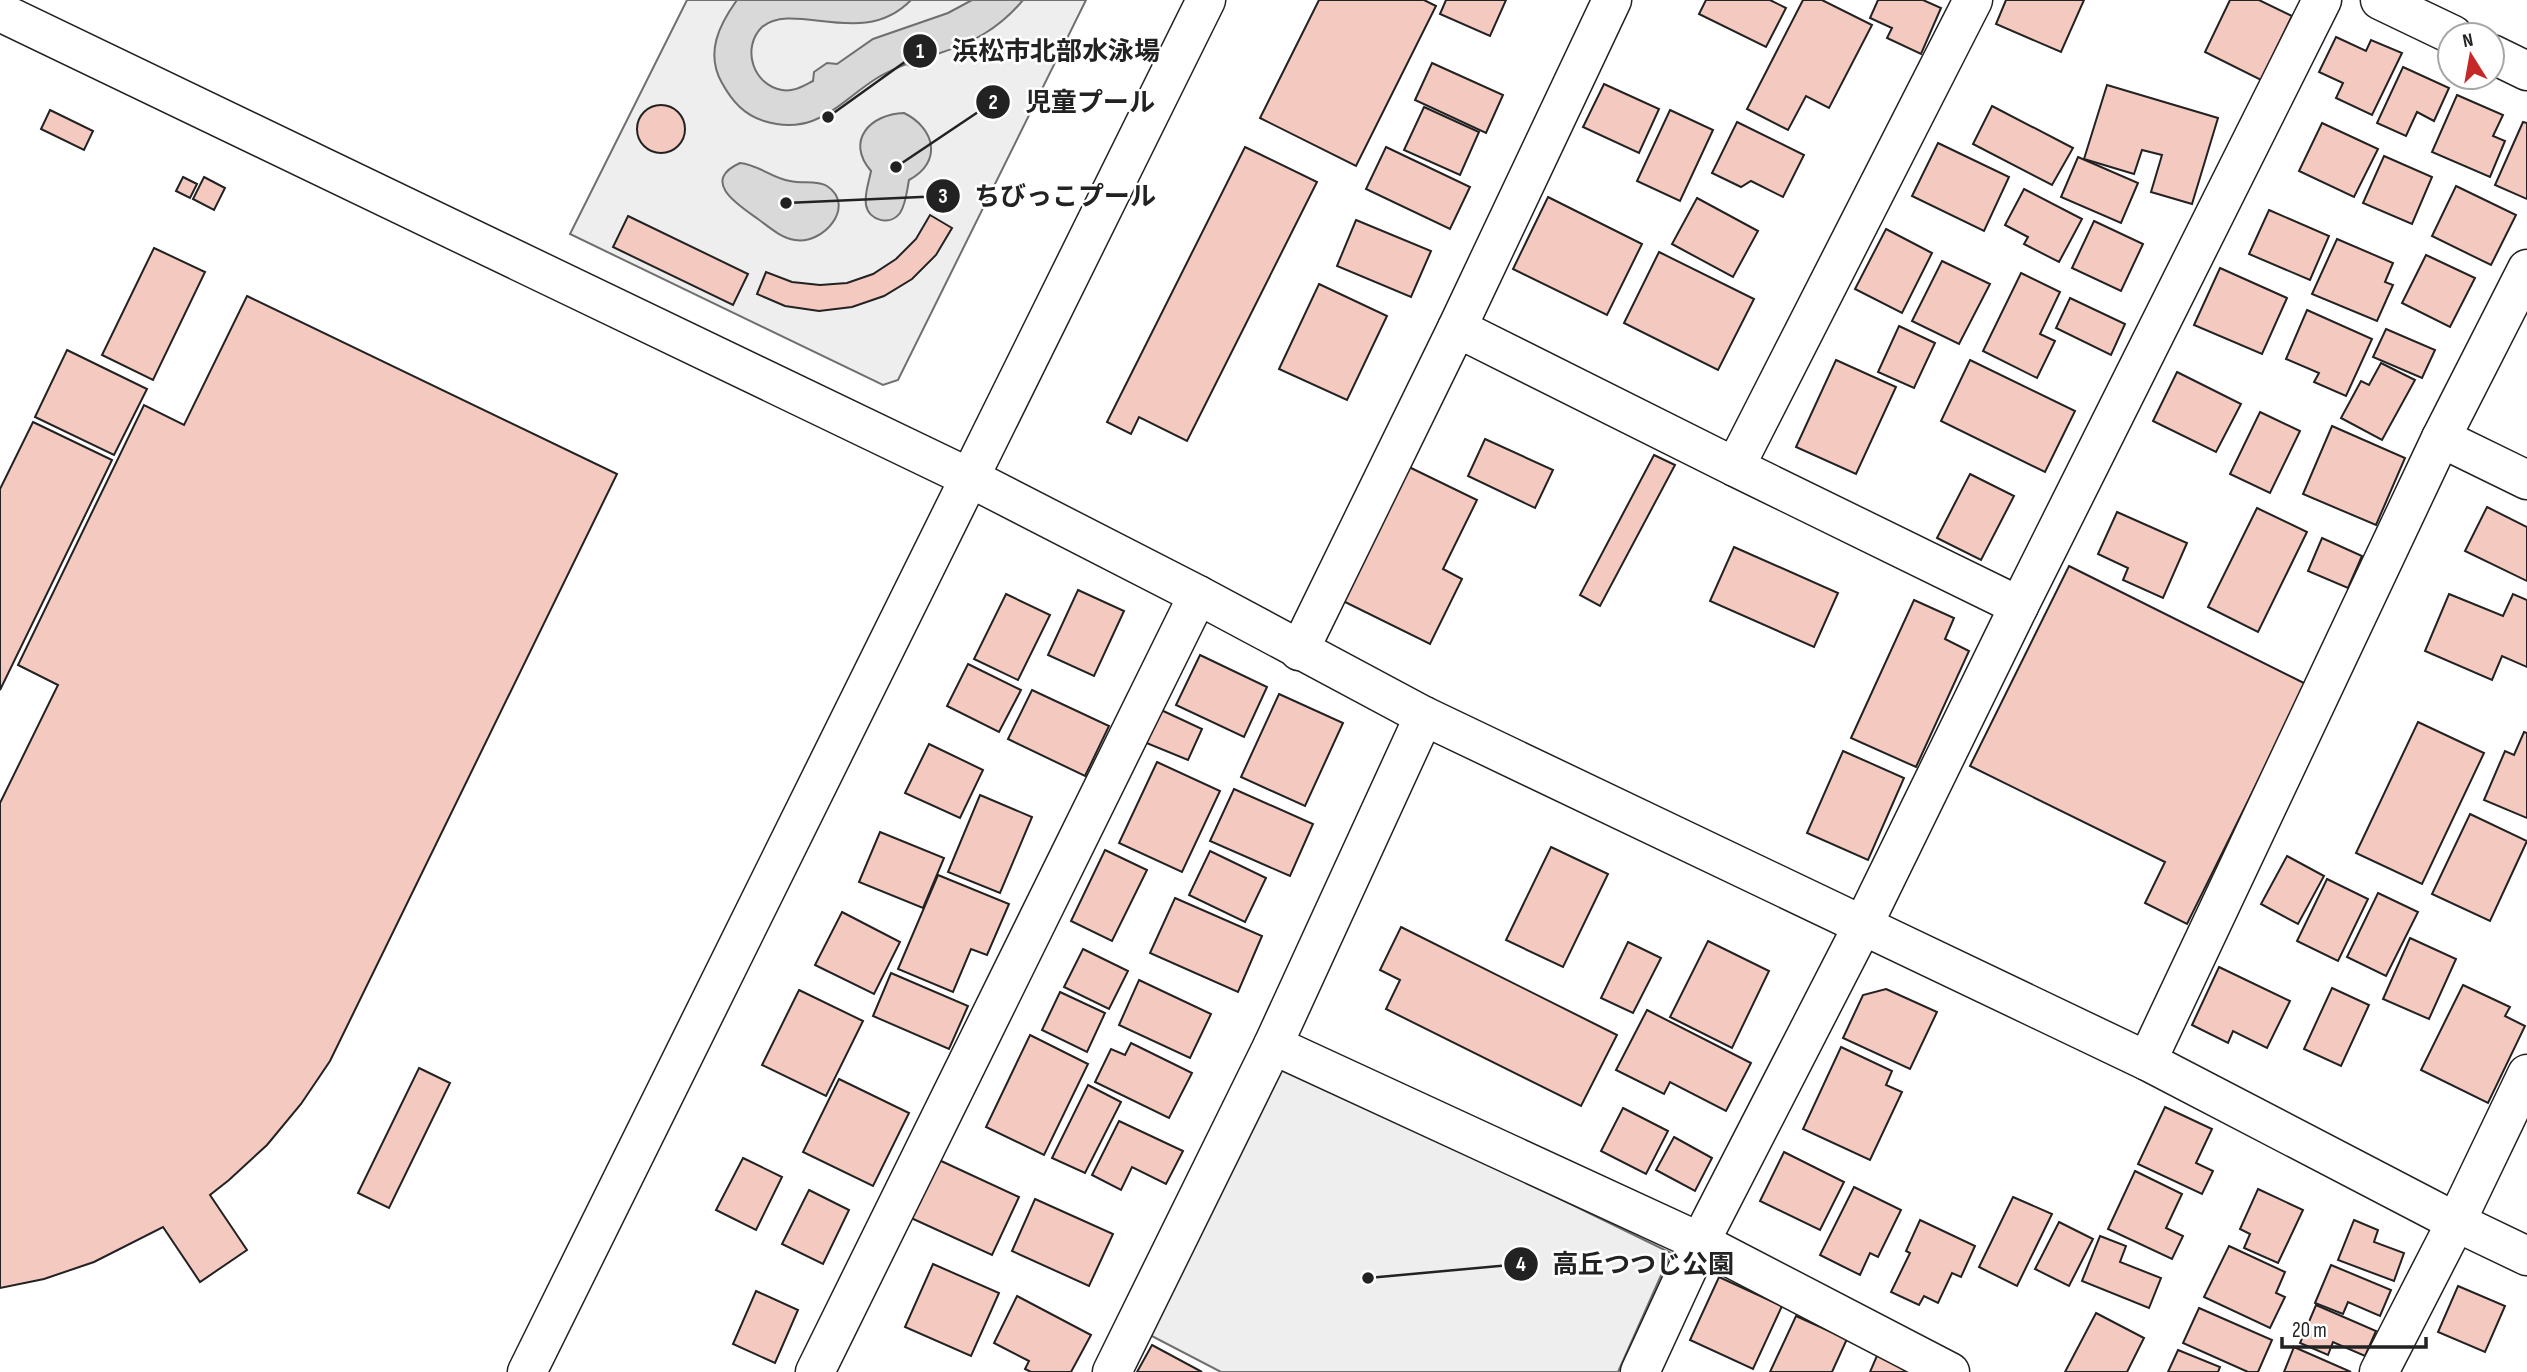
<svg xmlns="http://www.w3.org/2000/svg" width="2527" height="1372" viewBox="0 0 2527 1372" font-family="'Sofia Sans Condensed','Noto Sans JP',sans-serif">
  <rect width="100%" height="100%" fill="#fff"/>
  <g fill="#eee" stroke="#6f6f6f" stroke-width="2">
    <polygon points="687,0 1086,0 898,380 883,385 570,234"/>
    <polygon points="1277,1061 1671,1253 1618,1372 1221,1372 1146,1333"/>
  </g>
  <g fill="#d9d9d9" stroke="#6f6f6f" stroke-width="2">
    <path d="M737,0H911C863,50 794,0 762,27C741,48 753,85 782,90C794,92 803,86 813,81L814,72L827,63L837,64L873,39L948,13L972,0H1023C999,29 972,43 937,54L932,63L916,69L906,64C897,68 887,72 877,78C839,102 816,137 764,121C744,115 732,101 722,83C705,53 719,25 737,0Z"/>
    <path d="M904,113C935,128 943,162 909,180C907,190 906,204 900,213C890,226 869,221 866,205C864,194 869,182 871,171C845,141 870,114 904,113Z"/>
    <path d="M740,163C759,165 772,178 790,181C802,184 817,180 827,186C857,206 823,245 795,240C781,238 769,227 758,219C738,205 700,181 740,163Z"/>
  </g>
  <g fill="#f3c9c0" stroke="#222" stroke-width="2">
    <polygon points="1319,0 1424,0 1436,6 1356,166 1260,118"/>
    <polygon points="1446,0 1506,0 1490,36 1440,14"/>
    <polygon points="1706,0 1770,0 1786,8 1766,47 1699,14"/>
    <polygon points="1803,0 1822,0 1872,25 1829,108 1806,96 1788,130 1747,109"/>
    <polygon points="1878,0 1923,0 1941,8 1921,54 1887,38 1892,28 1870,18"/>
    <polygon points="2006,0 2084,0 2061,52 1996,24"/>
    <polygon points="2230,0 2259,0 2292,16 2261,80 2205,52"/>
    <polygon points="2336,37 2366,51 2371,40 2402,53 2372,115 2336,98 2343,83 2319,72"/>
    <polygon points="1432,63 1503,95 1486,133 1415,100"/>
    <polygon points="2403,67 2449,88 2434,121 2417,112 2406,136 2377,123"/>
    <polygon points="1604,84 1659,109 1639,153 1583,127"/>
    <polygon points="2107,85 2218,118 2192,204 2151,192 2162,155 2142,150 2134,174 2084,159"/>
    <polygon points="2457,95 2503,115 2493,136 2505,141 2490,177 2432,152"/>
    <circle cx="661" cy="129" r="24"/>
    <polygon points="1992,106 2073,148 2052,185 1973,144"/>
    <polygon points="1424,107 1479,132 1460,175 1404,150"/>
    <polygon points="50,110 93,131 84,150 41,129"/>
    <polygon points="1670,110 1713,130 1680,201 1637,181"/>
    <polygon points="1737,122 1804,155 1783,197 1751,181 1741,187 1712,173"/>
    <polygon points="2523,122 2527,123 2527,199 2495,185"/>
    <polygon points="2322,123 2378,149 2354,197 2299,171"/>
    <polygon points="1938,143 2009,177 1984,231 1912,196"/>
    <polygon points="1245,147 1317,182 1187,441 1139,417 1131,434 1107,422"/>
    <polygon points="1386,147 1470,187 1450,229 1366,189"/>
    <polygon points="2384,156 2432,177 2412,224 2363,203"/>
    <polygon points="2078,157 2138,183 2121,223 2061,197"/>
    <polygon points="183,177 197,184 190,198 176,191"/>
    <polygon points="204,177 225,188 214,210 193,199"/>
    <polygon points="2456,186 2516,215 2491,265 2432,236"/>
    <polygon points="2024,189 2082,219 2059,262 2024,244 2028,237 2005,225"/>
    <polygon points="1548,197 1642,244 1607,315 1513,269"/>
    <polygon points="1697,198 1758,231 1733,277 1672,244"/>
    <polygon points="2269,210 2329,236 2310,280 2249,254"/>
    <polygon points="930,215 952,228 936,255 912,279 884,296 852,307 819,311 785,306 757,294 766,272 792,282 820,285 847,283 873,274 896,259 916,239"/>
    <polygon points="628,216 748,274 733,305 613,247"/>
    <polygon points="1356,220 1431,251 1411,297 1337,266"/>
    <polygon points="2094,221 2143,244 2121,291 2072,268"/>
    <polygon points="1886,229 1932,253 1902,313 1855,289"/>
    <polygon points="2337,239 2393,263 2385,282 2393,285 2377,321 2312,294"/>
    <polygon points="154,248 205,272 153,380 102,355"/>
    <polygon points="1659,252 1754,299 1718,370 1624,323"/>
    <polygon points="2426,255 2475,278 2450,327 2402,303"/>
    <polygon points="1942,261 1990,284 1959,344 1912,321"/>
    <polygon points="2220,268 2287,298 2262,354 2194,325"/>
    <polygon points="2021,273 2060,292 2040,334 2055,341 2037,378 1983,351"/>
    <polygon points="1319,284 1387,316 1347,400 1279,369"/>
    <polygon points="247,296 617,474 330,1061 301,1104 267,1145 229,1180 210,1195 247,1250 200,1282 163,1227 94,1262 44,1279 0,1288 0,803 58,685 18,665 144,405 184,425"/>
    <polygon points="2070,298 2125,324 2111,355 2056,328"/>
    <polygon points="2307,310 2372,339 2346,396 2314,382 2319,373 2286,359"/>
    <polygon points="1899,326 1935,343 1914,388 1878,372"/>
    <polygon points="2386,329 2435,350 2422,378 2373,357"/>
    <polygon points="67,350 147,389 114,455 35,417"/>
    <polygon points="1836,360 1896,387 1856,474 1796,447"/>
    <polygon points="1970,360 2075,411 2045,472 1941,421"/>
    <polygon points="2381,363 2415,380 2382,440 2341,418 2361,381 2369,385"/>
    <polygon points="2177,372 2241,404 2216,452 2153,421"/>
    <polygon points="2260,412 2300,431 2270,493 2230,474"/>
    <polygon points="33,422 112,460 0,690 0,489"/>
    <polygon points="2332,426 2405,458 2376,525 2303,494"/>
    <polygon points="1485,439 1553,470 1535,508 1468,476"/>
    <polygon points="1654,455 1675,465 1600,606 1580,595"/>
    <polygon points="1409,467 1477,500 1443,569 1462,579 1430,644 1343,601"/>
    <polygon points="1970,474 2014,496 1981,560 1937,538"/>
    <polygon points="2487,507 2527,527 2527,581 2465,551"/>
    <polygon points="2257,508 2307,532 2258,632 2208,607"/>
    <polygon points="2117,512 2187,543 2163,598 2123,580 2128,568 2098,554"/>
    <polygon points="2322,538 2362,556 2348,588 2308,571"/>
    <polygon points="1734,547 1838,593 1814,647 1710,601"/>
    <polygon points="2069,566 2306,684 2187,924 2145,903 2165,862 1970,766"/>
    <polygon points="1078,590 1124,611 1094,676 1048,655"/>
    <polygon points="1006,594 1050,615 1018,680 974,659"/>
    <polygon points="2449,594 2503,616 2513,594 2527,600 2527,667 2502,656 2492,680 2425,651"/>
    <polygon points="1914,600 1954,618 1945,639 1969,651 1916,767 1851,738"/>
    <polygon points="1200,655 1267,687 1244,737 1176,705"/>
    <polygon points="968,664 1021,690 999,732 947,706"/>
    <polygon points="1032,690 1109,726 1085,776 1008,739"/>
    <polygon points="1279,694 1343,723 1305,806 1241,777"/>
    <polygon points="1159,709 1202,729 1188,760 1144,742"/>
    <polygon points="2418,722 2484,753 2422,884 2356,853"/>
    <polygon points="2524,732 2527,733 2527,818 2484,800 2505,751 2514,755"/>
    <polygon points="929,744 983,770 960,818 905,793"/>
    <polygon points="1843,751 1904,778 1868,860 1807,833"/>
    <polygon points="1157,762 1220,791 1182,872 1119,843"/>
    <polygon points="1234,789 1313,824 1290,876 1210,841"/>
    <polygon points="980,795 1032,817 1000,893 948,872"/>
    <polygon points="2470,814 2527,841 2490,921 2432,894"/>
    <polygon points="880,832 944,858 923,908 859,882"/>
    <polygon points="1551,847 1608,874 1563,967 1506,940"/>
    <polygon points="1105,850 1147,870 1112,941 1071,921"/>
    <polygon points="1210,851 1266,878 1245,922 1189,895"/>
    <polygon points="2287,856 2324,876 2298,924 2261,904"/>
    <polygon points="938,875 1009,904 987,955 971,949 953,992 898,969"/>
    <polygon points="2327,879 2368,899 2338,961 2297,941"/>
    <polygon points="2378,893 2418,912 2386,976 2347,957"/>
    <polygon points="1175,898 1262,936 1238,992 1150,953"/>
    <polygon points="842,912 900,942 874,994 815,965"/>
    <polygon points="1401,927 1617,1035 1581,1106 1386,1009 1400,980 1380,970"/>
    <polygon points="2410,938 2456,959 2429,1019 2383,999"/>
    <polygon points="1708,941 1769,971 1732,1048 1670,1017"/>
    <polygon points="1628,942 1661,958 1633,1013 1601,998"/>
    <polygon points="1083,949 1128,971 1109,1009 1064,987"/>
    <polygon points="2219,967 2290,1001 2267,1048 2233,1031 2228,1043 2192,1025"/>
    <polygon points="891,973 968,1006 949,1049 873,1016"/>
    <polygon points="1139,980 1211,1014 1190,1058 1119,1025"/>
    <polygon points="2463,985 2510,1007 2505,1016 2525,1026 2488,1103 2421,1070"/>
    <polygon points="2332,988 2369,1005 2341,1066 2304,1049"/>
    <polygon points="1886,989 1937,1012 1910,1069 1843,1038 1863,995"/>
    <polygon points="799,990 863,1021 826,1096 762,1065"/>
    <polygon points="1060,992 1105,1013 1087,1052 1042,1030"/>
    <polygon points="1647,1010 1751,1063 1726,1111 1670,1082 1664,1094 1616,1070"/>
    <polygon points="1030,1035 1088,1064 1044,1155 986,1127"/>
    <polygon points="1131,1043 1192,1073 1169,1118 1095,1082 1111,1049 1125,1055"/>
    <polygon points="1841,1047 1892,1071 1886,1085 1902,1092 1870,1160 1803,1129"/>
    <polygon points="419,1068 450,1083 389,1208 358,1193"/>
    <polygon points="839,1079 909,1113 873,1186 803,1152"/>
    <polygon points="1088,1085 1121,1102 1085,1173 1052,1158"/>
    <polygon points="2165,1107 2212,1129 2196,1163 2213,1171 2202,1194 2138,1164"/>
    <polygon points="1623,1108 1668,1131 1646,1174 1601,1151"/>
    <polygon points="1119,1121 1183,1151 1166,1184 1132,1167 1121,1190 1092,1175"/>
    <polygon points="1674,1137 1712,1158 1695,1191 1656,1170"/>
    <polygon points="1784,1152 1844,1182 1820,1230 1760,1201"/>
    <polygon points="743,1158 782,1177 756,1230 716,1210"/>
    <polygon points="939,1160 1019,1197 992,1255 911,1218"/>
    <polygon points="2135,1171 2182,1194 2166,1228 2183,1236 2172,1259 2108,1229"/>
    <polygon points="1854,1187 1901,1210 1878,1257 1870,1253 1860,1275 1820,1255"/>
    <polygon points="2258,1189 2303,1210 2278,1263 2244,1248 2250,1234 2240,1229"/>
    <polygon points="809,1190 849,1210 823,1264 782,1244"/>
    <polygon points="2013,1197 2052,1214 2017,1286 1979,1267"/>
    <polygon points="1035,1199 1113,1234 1089,1286 1012,1251"/>
    <polygon points="1920,1220 1975,1246 1961,1277 1952,1273 1938,1303 1924,1296 1919,1305 1891,1292 1910,1253 1906,1251"/>
    <polygon points="2354,1220 2378,1230 2374,1242 2404,1253 2394,1281 2338,1260"/>
    <polygon points="2059,1222 2093,1239 2069,1286 2035,1269"/>
    <polygon points="2100,1236 2126,1246 2120,1262 2161,1278 2149,1308 2082,1281"/>
    <polygon points="2229,1246 2285,1272 2276,1293 2285,1297 2270,1328 2204,1297"/>
    <polygon points="933,1264 999,1293 971,1356 905,1327"/>
    <polygon points="2331,1265 2391,1290 2380,1316 2348,1302 2343,1314 2315,1303"/>
    <polygon points="1719,1277 1782,1306 1753,1369 1690,1340"/>
    <polygon points="2458,1286 2505,1306 2485,1352 2438,1332"/>
    <polygon points="756,1291 798,1310 775,1363 733,1344"/>
    <polygon points="1017,1296 1091,1335 1071,1372 1031,1372 1025,1369 1029,1361 994,1343"/>
    <polygon points="2316,1305 2376,1331 2365,1356 2333,1342 2328,1355 2300,1343"/>
    <polygon points="2199,1308 2272,1340 2258,1372 2248,1372 2183,1343"/>
    <polygon points="2096,1313 2144,1338 2127,1372 2065,1372"/>
    <polygon points="1796,1316 1847,1339 1832,1372 1770,1372"/>
    <polygon points="1152,1345 1202,1372 1137,1372"/>
    <polygon points="2294,1347 2351,1372 2284,1372"/>
    <polygon points="2178,1350 2220,1367 2218,1372 2168,1372"/>
    <polygon points="1879,1351 1928,1372 1870,1372"/>
  </g>
  <g fill="none" stroke-linecap="round" stroke-linejoin="round">
    <g stroke="#222" stroke-width="41">
      <g id="minor">
        <polyline points="2380,0 2453,35"/>
        <polyline points="2492,54 2527,71"/>
        <polyline points="1457,328 1612,0"/>
        <polyline points="2441,438 2527,480"/>
        <polyline points="1735,467 2019,606"/>
        <polyline points="1299,651 1457,328 1735,467 1973,0"/>
        <polyline points="1273,1045 1700,1242 1950,1372"/>
        <polyline points="2147,1061 2441,438 2527,269"/>
        <polyline points="815,1372 1198,595"/>
        <polyline points="1112,1372 1273,1045 1424,716"/>
        <polyline points="1640,1372 1700,1242 1862,927 2019,606 2322,0"/>
        <polyline points="2379,1372 2456,1222 2527,1074"/>
      </g>
    </g>
    <g stroke="#222" stroke-width="41">
      <g id="tertiary">
        <polyline points="0,12 970,478 1198,595 1424,716 2147,1061 2456,1222 2527,1256"/>
        <polyline points="527,1372 1206,0"/>
      </g>
    </g>
    <use href="#minor" stroke="#fff" stroke-width="38"/>
    <use href="#tertiary" stroke="#fff" stroke-width="38"/>
  </g>
  <path fill="none" stroke="#222" stroke-width="2.5" d="M828 117L920 51M896 167L993 102M786 203L943 196M1368 1278L1521 1264"/>
  <g fill="#222" stroke="#fff" stroke-width="2.5">
    <circle cx="828" cy="117" r="7"/>
    <circle cx="896" cy="167" r="7"/>
    <circle cx="786" cy="203" r="7"/>
    <circle cx="1368" cy="1278" r="7"/>
    <circle cx="920" cy="51" r="18"/>
    <circle cx="993" cy="102" r="18"/>
    <circle cx="943" cy="196" r="18"/>
    <circle cx="1521" cy="1264" r="18"/>
  </g>
  <g font-size="21" text-anchor="middle" font-weight="bold" fill="#fff">
    <text x="920" y="58">1</text>
    <text x="993" y="109">2</text>
    <text x="943" y="203">3</text>
    <text x="1521" y="1271">4</text>
  </g>
  <g font-size="26" text-anchor="middle" font-weight="bold" fill="#222" stroke="#fff" stroke-width="5" stroke-linejoin="round" paint-order="stroke">
    <text x="1056" y="60">浜松市北部水泳場</text>
    <text x="1090" y="111">児童プール</text>
    <text x="1065" y="205">ちびっこプール</text>
    <text x="1643" y="1273">高丘つつじ公園</text>
  </g>
  <g transform="translate(2471 56) rotate(349)"><circle r="33" fill="#ffffff" stroke="#a7a7a7" stroke-width="2"/>
  <path d="M0-5L12 26L0 18L-12 26Z" fill="#c62828"/>
  <text y="-10" font-size="19" font-weight="bold" text-anchor="middle" fill="#222222">N</text>
  </g>
  <path d="M2282 1337v10h144v-10" fill="none" stroke="#222222" stroke-width="3.5"/>
  <text x="2292" y="1337" font-size="21" fill="#222222" stroke="#ffffff" stroke-width="5" paint-order="stroke">20 m</text>
</svg>
